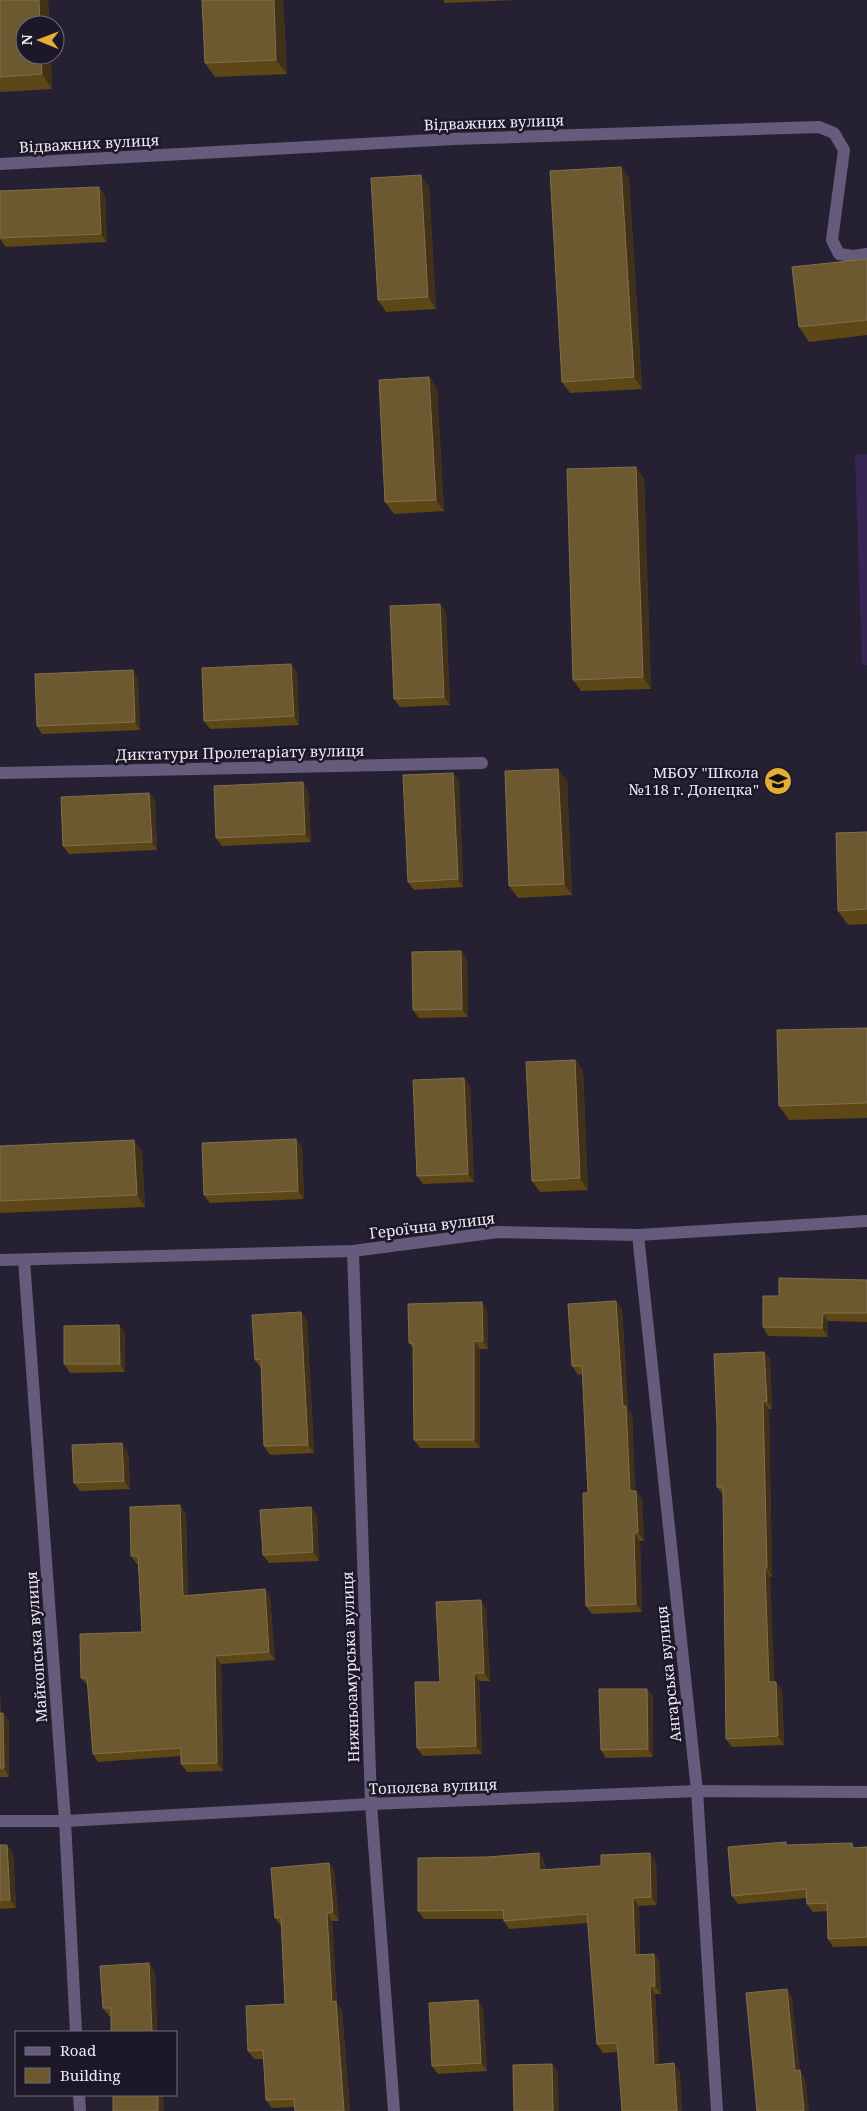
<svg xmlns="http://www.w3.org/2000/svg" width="867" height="2111" viewBox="0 0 867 2111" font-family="'Noto Serif',serif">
  <rect width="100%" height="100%" fill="#262132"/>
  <polygon fill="#362555" points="855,454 867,454 867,665 862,665"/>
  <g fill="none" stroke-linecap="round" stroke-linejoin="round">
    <g stroke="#655b7d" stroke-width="12">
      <polyline points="0,164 453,139 819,127 834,133 844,150 832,240 839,254 853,256 867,254"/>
      <polyline points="0,773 482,763"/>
      <polyline points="638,1235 697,1791 717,2111"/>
      <polyline points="353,1251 371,1804 394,2111"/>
      <polyline points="0,1260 353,1251 498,1232 638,1235 867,1221"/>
      <polyline points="24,1260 65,1821 76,2032"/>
      <polyline points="0,1821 65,1821 371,1804 697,1791 867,1792"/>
      <polyline points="79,2095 80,2111"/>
    </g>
  </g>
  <g fill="#5d4717">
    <polygon points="0,0 48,0 52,89 0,92"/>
    <polygon points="202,0 283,0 287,74 215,77 205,63"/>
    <polygon points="443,0 515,0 445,3"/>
    <polygon points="621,167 629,178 642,389 570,393 562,382"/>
    <polygon points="429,186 436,309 386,312 378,300"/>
    <polygon points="105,195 107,242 6,247 0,239"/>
    <polygon points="867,259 867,335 809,342 799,327"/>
    <polygon points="429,377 437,389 444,511 394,514 385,502"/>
    <polygon points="636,467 644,479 651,689 581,691 573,680"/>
    <polygon points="446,612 450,705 400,707 394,699"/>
    <polygon points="297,672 299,725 210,729 204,721"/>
    <polygon points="138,678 140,730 42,734 37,726"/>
    <polygon points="567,780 572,895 518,898 509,886"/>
    <polygon points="459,781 463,887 414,890 408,882"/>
    <polygon points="308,791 311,842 222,846 216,838"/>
    <polygon points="149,793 155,801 157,850 69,854 63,846"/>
    <polygon points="867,832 867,924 848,925 838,911"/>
    <polygon points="461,951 467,959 468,1017 419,1018 413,1010"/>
    <polygon points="867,1028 867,1118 789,1120 779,1106"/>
    <polygon points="575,1060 583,1071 588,1190 540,1192 532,1181"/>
    <polygon points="464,1078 470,1086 474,1182 423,1184 417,1176"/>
    <polygon points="296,1139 302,1147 304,1199 210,1203 204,1195"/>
    <polygon points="134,1140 142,1152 145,1207 0,1213 0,1146"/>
    <polygon points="867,1280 867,1322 828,1321 828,1337 768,1336 763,1327 779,1296"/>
    <polygon points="616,1301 622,1309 628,1409 632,1414 635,1491 642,1499 644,1541 640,1541 642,1612 592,1614 586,1606 588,1493 583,1374 578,1375 572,1366"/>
    <polygon points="482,1302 487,1311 488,1349 480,1349 480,1448 420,1448 414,1440 413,1348 409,1343"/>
    <polygon points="301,1312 307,1320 314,1453 270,1455 264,1446 261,1368 255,1360"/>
    <polygon points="125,1333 125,1372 70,1373 64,1364"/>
    <polygon points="764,1352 770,1360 772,1409 769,1409 772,1577 770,1577 774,1682 782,1690 784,1745 732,1747 726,1739 723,1495 717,1487"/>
    <polygon points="128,1451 130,1489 80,1491 74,1483"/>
    <polygon points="311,1507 317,1515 319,1561 269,1563 263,1555"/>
    <polygon points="186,1513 188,1595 265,1589 270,1597 275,1660 221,1664 223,1771 187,1772 181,1764 181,1756 98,1762 93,1754 88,1686 81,1678 142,1632 139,1564 137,1564 131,1556"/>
    <polygon points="486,1608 490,1681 479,1681 482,1754 423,1756 417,1748 440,1682"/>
    <polygon points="647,1689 653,1697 653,1757 606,1758 601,1750"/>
    <polygon points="0,1696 1,1713 9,1721 9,1777 0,1777"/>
    <polygon points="852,1843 855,1848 867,1847 867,1946 833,1947 828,1939 827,1911 813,1912 807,1904 807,1898 738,1904 732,1896 788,1845"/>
    <polygon points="0,1845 13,1853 16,1908 0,1909"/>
    <polygon points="539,1853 544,1861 545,1870 656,1861 657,1905 639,1906 640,1955 654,1954 659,1962 661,1994 655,1994 659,2065 680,2072 617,2052 603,2053 597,2044 588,1923 509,1929 504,1921 503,1919 424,1919 418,1911 487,1857"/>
    <polygon points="329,1863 334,1871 339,1921 332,1921 337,2003 342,2010 350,2111 295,2111 294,2107 272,2108 266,2100 263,2059 254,2059 248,2051 285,2004 282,1926 281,1926 275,1918"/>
    <polygon points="155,1971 157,2032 111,2032 111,2016 109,2016 103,2008"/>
    <polygon points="483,2008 487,2071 438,2074 432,2066"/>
  </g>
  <g fill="#403118">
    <polygon points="39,0 48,0 49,25 40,25"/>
    <polygon points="274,0 283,0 287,74 276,60"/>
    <polygon points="41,55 51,55 52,89 42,74"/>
    <polygon points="621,167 629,178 642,389 634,377"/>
    <polygon points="421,175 429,186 436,309 428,297"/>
    <polygon points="99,187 105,195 107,242 101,234"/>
    <polygon points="429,377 437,389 444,511 436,500"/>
    <polygon points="636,467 644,479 651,689 643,677"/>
    <polygon points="440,604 446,612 450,705 444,697"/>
    <polygon points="291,664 297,672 299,725 294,716"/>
    <polygon points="133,670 138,678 140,730 135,722"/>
    <polygon points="558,769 567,780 572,895 564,884"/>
    <polygon points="453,773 459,781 463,887 458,879"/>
    <polygon points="303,782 308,791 311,842 305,834"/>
    <polygon points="149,793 155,801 157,850 152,842"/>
    <polygon points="461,951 467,959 468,1017 462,1009"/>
    <polygon points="575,1060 583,1071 588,1190 580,1178"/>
    <polygon points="464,1078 470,1086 474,1182 468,1174"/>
    <polygon points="296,1139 302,1147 304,1199 298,1191"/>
    <polygon points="134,1140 142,1152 145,1207 137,1195"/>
    <polygon points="616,1301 622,1309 628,1409 632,1414 636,1499 630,1491 623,1406"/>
    <polygon points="482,1302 487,1311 488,1349 483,1341"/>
    <polygon points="301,1312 307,1320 314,1453 308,1445"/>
    <polygon points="823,1313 828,1321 828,1337 822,1328"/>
    <polygon points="119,1325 125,1333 125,1372 120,1364"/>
    <polygon points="474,1341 480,1349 480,1448 474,1440"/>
    <polygon points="764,1352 770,1360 772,1409 767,1401"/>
    <polygon points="763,1401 769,1409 772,1577 767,1568"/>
    <polygon points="122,1443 128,1451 130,1489 124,1481"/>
    <polygon points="636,1491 642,1499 644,1541 638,1532"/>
    <polygon points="180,1505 186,1513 188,1604 183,1596"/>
    <polygon points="311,1507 317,1515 319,1561 313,1552"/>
    <polygon points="634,1533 640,1541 642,1612 636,1604"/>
    <polygon points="765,1568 770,1577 775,1690 769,1682"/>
    <polygon points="265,1589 270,1597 275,1660 269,1652"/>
    <polygon points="481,1600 486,1608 490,1681 484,1673"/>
    <polygon points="215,1656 221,1664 223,1771 217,1763"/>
    <polygon points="474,1673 479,1681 482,1754 476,1746"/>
    <polygon points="776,1682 782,1690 784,1745 778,1736"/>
    <polygon points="647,1689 653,1697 653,1757 648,1749"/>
    <polygon points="0,1696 2,1721 0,1718"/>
    <polygon points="3,1713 9,1721 9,1777 4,1768"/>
    <polygon points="7,1845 13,1853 16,1908 10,1900"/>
    <polygon points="539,1853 544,1861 545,1878 539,1870"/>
    <polygon points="650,1853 656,1861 657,1905 651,1897"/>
    <polygon points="329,1863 334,1871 339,1921 333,1912"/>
    <polygon points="633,1898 639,1906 640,1963 635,1955"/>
    <polygon points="327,1913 332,1921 337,2003 342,2010 350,2111 344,2111 332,2002"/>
    <polygon points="654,1954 659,1962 661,1994 655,1986"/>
    <polygon points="149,1963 155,1971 157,2032 152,2032"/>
    <polygon points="650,1986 655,1994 660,2073 654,2065"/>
    <polygon points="787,1989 792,1997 800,2071 805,2078 809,2111 804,2111 795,2071"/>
    <polygon points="478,2000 483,2008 487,2071 481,2063"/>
    <polygon points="674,2063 680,2072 682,2111 677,2111"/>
    <polygon points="552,2064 558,2072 559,2111 553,2111"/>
    <polygon points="158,2095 163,2095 164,2111 158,2111"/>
  </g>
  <g fill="#6c592f" stroke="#80704e">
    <polygon points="0,0 39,0 40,25 25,25 25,55 41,55 42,74 0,77"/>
    <polygon points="202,0 274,0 276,60 205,63"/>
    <polygon points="621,167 634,377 562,382 550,171"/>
    <polygon points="421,175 428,297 378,300 371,178"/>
    <polygon points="99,187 101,234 0,238 0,191"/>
    <polygon points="867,259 867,320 799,327 792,267"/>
    <polygon points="429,377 436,500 385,502 379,380"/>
    <polygon points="636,467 643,677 573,680 567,469"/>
    <polygon points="440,604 444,697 394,699 390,606"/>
    <polygon points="291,664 294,716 204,721 202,668"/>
    <polygon points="133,670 135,722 37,726 35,674"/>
    <polygon points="558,769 564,884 509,886 505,771"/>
    <polygon points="453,773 458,879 408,882 403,775"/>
    <polygon points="303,782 305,834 216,838 214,786"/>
    <polygon points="149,793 152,842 63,846 61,797"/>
    <polygon points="867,832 867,909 838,911 836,833"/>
    <polygon points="461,951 462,1009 413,1010 412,952"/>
    <polygon points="867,1028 867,1103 779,1106 777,1030"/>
    <polygon points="575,1060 580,1178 532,1181 526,1062"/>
    <polygon points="464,1078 468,1174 417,1176 413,1080"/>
    <polygon points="296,1139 298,1191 204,1195 202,1143"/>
    <polygon points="134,1140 137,1195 0,1201 0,1146"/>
    <polygon points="779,1278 867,1280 867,1313 823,1313 822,1328 763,1327 763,1296 779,1296"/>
    <polygon points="616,1301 623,1406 626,1406 630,1491 636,1491 638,1532 634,1533 636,1604 586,1606 583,1493 588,1493 582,1366 572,1366 568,1304"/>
    <polygon points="482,1302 483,1341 474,1341 474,1440 414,1440 413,1343 409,1343 408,1304"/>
    <polygon points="301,1312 308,1445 264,1446 261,1359 255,1360 252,1315"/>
    <polygon points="119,1325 120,1364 64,1364 64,1326"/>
    <polygon points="764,1352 767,1401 763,1401 767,1568 765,1568 769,1682 776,1682 778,1736 726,1739 723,1487 717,1487 717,1426 714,1354"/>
    <polygon points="122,1443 124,1481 74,1483 72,1445"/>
    <polygon points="180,1505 183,1596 265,1589 269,1652 215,1656 217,1763 181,1764 181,1748 93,1754 87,1678 81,1678 80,1634 142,1632 138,1556 131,1556 130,1507"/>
    <polygon points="311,1507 313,1552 263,1555 260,1510"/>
    <polygon points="481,1600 484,1673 474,1673 476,1746 417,1748 415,1682 440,1682 436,1602"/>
    <polygon points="599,1689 647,1689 648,1749 601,1750"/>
    <polygon points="0,1713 3,1713 4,1768 0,1768"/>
    <polygon points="786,1842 786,1845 852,1843 852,1848 867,1847 867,1937 828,1939 827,1903 807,1904 806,1889 732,1896 728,1847"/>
    <polygon points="0,1845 7,1845 10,1900 0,1900"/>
    <polygon points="539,1853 539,1870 601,1866 601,1855 650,1853 651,1897 633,1898 635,1955 654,1954 655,1986 650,1986 654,2065 674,2063 677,2111 622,2111 617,2043 597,2044 587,1914 504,1921 503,1910 418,1911 418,1858 487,1857"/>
    <polygon points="329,1863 333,1912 327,1913 332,2002 336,2001 344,2111 295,2111 294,2099 266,2100 263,2050 248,2051 246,2006 285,2004 281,1917 275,1918 271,1868"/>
    <polygon points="149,1963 152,2032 111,2032 111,2008 103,2008 100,1966"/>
    <polygon points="787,1989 795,2071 800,2070 804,2111 757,2111 746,1993"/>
    <polygon points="478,2000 481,2063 432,2066 429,2003"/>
    <polygon points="552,2064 553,2111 514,2111 513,2065"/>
    <rect x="113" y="2095" width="45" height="16"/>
  </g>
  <defs>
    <g id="school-disc" transform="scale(1.4375)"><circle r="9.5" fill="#e3ae35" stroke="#1d1827"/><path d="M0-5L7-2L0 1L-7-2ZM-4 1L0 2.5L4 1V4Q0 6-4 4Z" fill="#111"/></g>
  </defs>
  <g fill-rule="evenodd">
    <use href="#school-disc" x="778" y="781"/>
  </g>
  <g text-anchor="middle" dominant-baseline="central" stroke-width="5" stroke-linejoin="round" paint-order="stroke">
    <g font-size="15" fill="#edeaf5" stroke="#1d1827">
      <text transform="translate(494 122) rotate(-2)">Відважних вулиця</text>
      <text transform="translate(89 143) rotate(-3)">Відважних вулиця</text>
      <text transform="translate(240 752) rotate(-1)">Диктатури Пролетаріату вулиця</text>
      <text transform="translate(432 1225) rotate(-7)">Героїчна вулиця</text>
      <text transform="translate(36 1647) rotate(-94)">Майкопська вулиця</text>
      <text transform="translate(350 1667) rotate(-92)">Нижньоамурська вулиця</text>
      <text transform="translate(668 1674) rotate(-96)">Ангарська вулиця</text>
      <text transform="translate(433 1786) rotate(-2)">Тополєва вулиця</text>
    </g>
    <g font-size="15" fill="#edeaf5" stroke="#1d1827" text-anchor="end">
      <text x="759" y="772">МБОУ "Школа<tspan x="759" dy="17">№118 г. Донецка"</tspan></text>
    </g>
  </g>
  <rect x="15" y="2031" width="162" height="65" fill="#1d1827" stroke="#706c79"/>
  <rect x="25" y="2047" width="25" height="8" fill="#655b7d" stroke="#706c79"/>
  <text x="60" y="2056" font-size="15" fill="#edeaf5">Road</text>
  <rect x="25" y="2068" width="25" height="15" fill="#6c592f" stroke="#706c79"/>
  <text x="60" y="2081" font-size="15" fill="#edeaf5">Building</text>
  <g transform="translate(40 40) rotate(271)"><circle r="24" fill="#1d1827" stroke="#706c79"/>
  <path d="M0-4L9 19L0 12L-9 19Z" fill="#e3ae35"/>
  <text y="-8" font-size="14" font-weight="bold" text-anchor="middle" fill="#edeaf5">N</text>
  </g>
</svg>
